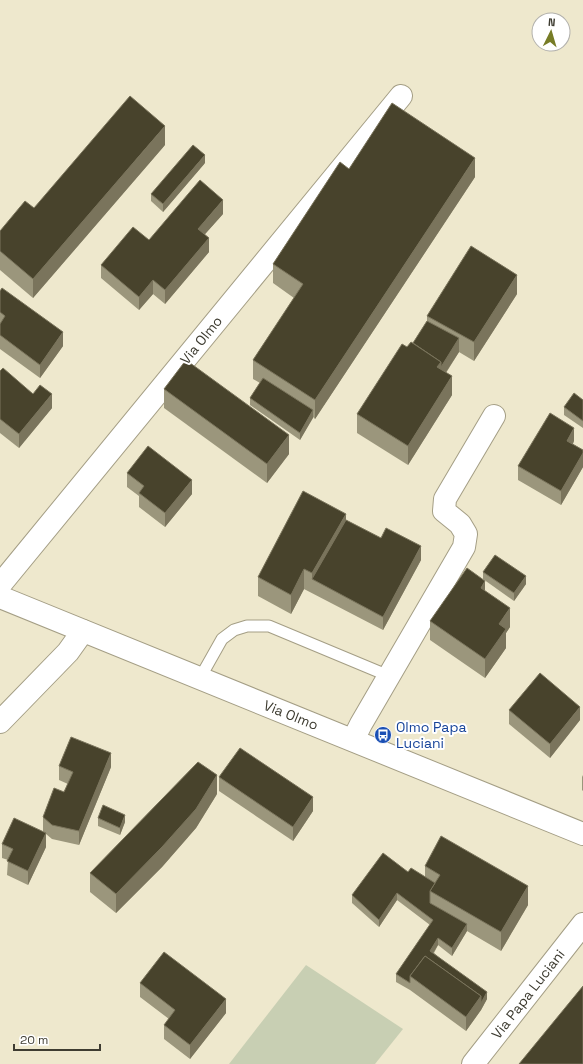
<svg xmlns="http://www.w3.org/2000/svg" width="583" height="1064" viewBox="0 0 583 1064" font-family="'Space Grotesk',sans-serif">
  <rect width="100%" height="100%" fill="#eee8cd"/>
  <polygon fill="#c8cfb3" points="306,965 403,1029 375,1064 229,1064"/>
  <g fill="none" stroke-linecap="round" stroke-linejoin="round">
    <g stroke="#a49e85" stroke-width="13">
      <polyline id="service" points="200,678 222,639 234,630 247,626 269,626 389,676"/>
    </g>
    <g stroke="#a49e85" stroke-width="24">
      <g id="minor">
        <polyline points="0,585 401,96"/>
        <polyline points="0,722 68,652 83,631"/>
        <polyline points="353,740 361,724 464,547 466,534 460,524 444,511 445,499 494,416"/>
        <polyline points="473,1064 583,924"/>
      </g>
    </g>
    <g stroke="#a49e85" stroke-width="24">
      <polyline id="tertiary" points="0,597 583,834"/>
    </g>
    <use href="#service" stroke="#fff" stroke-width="11"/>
    <use href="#minor" stroke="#fff" stroke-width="22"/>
    <use href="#tertiary" stroke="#fff" stroke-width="22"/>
  </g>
  <g fill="#9b967c">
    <polygon points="165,145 33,298 0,270 0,231"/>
    <polygon points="205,163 163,212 151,201 151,194"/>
    <polygon points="349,169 475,177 315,419 313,417 300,440 250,405 250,398 260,383 253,379 253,360 294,298 273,283 273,264"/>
    <polygon points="223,214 205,234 209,252 165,304 153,294 139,310 101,278 101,265 149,240"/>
    <polygon points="0,291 63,346 40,378 0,349"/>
    <polygon points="517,294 474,361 459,352 446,373 452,395 408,465 357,433 357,414 407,347 413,343 427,321 427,316"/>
    <polygon points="0,371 33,394 52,408 19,448 0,433"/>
    <polygon points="164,389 289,454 267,483 164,408"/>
    <polygon points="583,400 583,428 564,415 564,407"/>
    <polygon points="574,441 573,444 583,450 583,467 561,505 518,480 518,466"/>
    <polygon points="127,473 192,494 165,527 139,507 139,496 127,487"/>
    <polygon points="346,520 421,560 383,630 304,589 291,614 258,596 258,577"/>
    <polygon points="483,572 526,584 514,601 483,579"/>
    <polygon points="485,591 510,627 506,633 506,648 485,678 430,640 430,621"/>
    <polygon points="509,710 580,720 550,758 509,724"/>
    <polygon points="59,766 111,767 79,845 52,839 46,834 46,847 28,885 7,875 8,860 2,858 2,844 44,832 43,831 43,817 64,792 68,784 59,780"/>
    <polygon points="583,775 583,791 582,790 582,777"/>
    <polygon points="219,777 313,811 293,841 219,791"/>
    <polygon points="217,794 196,828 162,867 116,913 90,892 90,873"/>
    <polygon points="98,818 125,822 120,835 98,826"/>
    <polygon points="425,866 528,905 501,951 467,931 452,956 438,945 434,953 487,999 481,1010 466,1031 410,990 396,982 396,974 430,925 397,900 379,927 352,903 352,895 408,872 425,877"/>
    <polygon points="140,983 226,1013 190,1059 164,1039 164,1025 169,1019 140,997"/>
  </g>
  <g fill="#7a745c">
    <polygon points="165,126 165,145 33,298 33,279"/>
    <polygon points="205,155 205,163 163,212 163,204"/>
    <polygon points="475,158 475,177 315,419 315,400"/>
    <polygon points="223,200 223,214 198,242 198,229"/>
    <polygon points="209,238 209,252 165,304 165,290"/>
    <polygon points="517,275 517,294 474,361 474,342"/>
    <polygon points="153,280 153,294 139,310 139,297"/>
    <polygon points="63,332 63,346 40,378 40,365"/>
    <polygon points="459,338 459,352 437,386 437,367"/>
    <polygon points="452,376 452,395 408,465 408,446"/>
    <polygon points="52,394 52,408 19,448 19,434"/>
    <polygon points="313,410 313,418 300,440 300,433"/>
    <polygon points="574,428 574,441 567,455 567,441"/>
    <polygon points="289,435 289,454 267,483 267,464"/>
    <polygon points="583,453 583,467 561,505 561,491"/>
    <polygon points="192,480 192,494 165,527 165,513"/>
    <polygon points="346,514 346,533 312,579 312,573"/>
    <polygon points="421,546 421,560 383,630 383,617"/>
    <polygon points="304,569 304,589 291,614 291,595"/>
    <polygon points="526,576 526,584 514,601 514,593"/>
    <polygon points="485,581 485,600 481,588"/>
    <polygon points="510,608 510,627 506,633 506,648 485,678 485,659 499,624"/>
    <polygon points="580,707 580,720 550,758 550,744"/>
    <polygon points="111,753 111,767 79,845 79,831"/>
    <polygon points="217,775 217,794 196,828 162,867 116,913 116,894"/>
    <polygon points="313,797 313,811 293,841 293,827"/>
    <polygon points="125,815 125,822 120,835 120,828"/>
    <polygon points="46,833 46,847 28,885 28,871"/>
    <polygon points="528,886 528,905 501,951 501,932"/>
    <polygon points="397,893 397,900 379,927 379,920"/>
    <polygon points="467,924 467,931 452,956 452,948"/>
    <polygon points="438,938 438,945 430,958 430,951"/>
    <polygon points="487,992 487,999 481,1010 466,1031 466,1017 481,996"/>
    <polygon points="226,999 226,1013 190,1059 190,1045"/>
  </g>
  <g fill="#48432c" stroke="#7a745c">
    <polygon points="130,96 165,126 33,279 0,251 0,231 25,201 34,208"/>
    <polygon points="392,103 475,158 315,400 253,360 303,284 273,264 340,162 349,169"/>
    <polygon points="193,145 205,155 163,204 151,194"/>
    <polygon points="200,180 223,200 198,229 209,238 165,290 153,280 139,297 101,265 133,227 149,240"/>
    <polygon points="471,246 517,275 474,342 427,316"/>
    <polygon points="2,288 63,332 40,365 0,335 0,324 5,316 0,312 0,291"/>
    <polygon points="427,321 459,338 441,367 441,362 413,343"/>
    <polygon points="411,342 441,362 437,367 452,376 408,446 357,414 402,344 407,347"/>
    <polygon points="186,360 289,435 267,464 164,389"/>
    <polygon points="3,368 33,394 40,385 52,394 19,434 0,419 0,371"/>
    <polygon points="263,378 313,410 300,433 250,398"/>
    <polygon points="574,393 583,400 583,421 564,407"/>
    <polygon points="550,413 574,428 567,441 583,450 583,453 561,491 518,466"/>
    <polygon points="148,446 192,480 165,513 139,493 144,486 127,473"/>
    <polygon points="303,491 346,514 312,573 304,569 291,595 258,577"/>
    <polygon points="346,520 381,538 386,528 421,546 383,617 312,579"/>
    <polygon points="495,555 526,576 514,593 483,572"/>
    <polygon points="467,568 485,581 481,588 510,608 499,624 506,629 485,659 430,621"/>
    <polygon points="540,673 580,707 550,744 509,710"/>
    <polygon points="71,737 111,753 79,831 52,825 43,817 54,788 64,792 73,772 59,766"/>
    <polygon points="240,748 313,797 293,827 219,777"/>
    <polygon points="198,762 217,775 196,809 162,847 116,894 90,873"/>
    <polygon points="103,805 125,815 120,828 98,818"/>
    <polygon points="14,818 46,833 28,871 7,861 13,849 2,844"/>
    <polygon points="441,836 528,886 501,932 430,891 440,875 425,866"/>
    <polygon points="383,853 408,872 411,868 435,883 430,891 430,903 467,924 452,948 438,938 430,951 487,992 481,1003 481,996 425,956 410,976 410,983 396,974 433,920 397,893 379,920 352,895"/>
    <polygon points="164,952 226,999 190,1045 164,1025 175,1010 140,983"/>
    <polygon points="425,956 481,996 466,1017 410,976"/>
    <polygon points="583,986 583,1064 519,1064"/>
  </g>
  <defs>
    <g id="bus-disc" transform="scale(0.9)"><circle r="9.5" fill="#1a4fb4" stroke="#fff"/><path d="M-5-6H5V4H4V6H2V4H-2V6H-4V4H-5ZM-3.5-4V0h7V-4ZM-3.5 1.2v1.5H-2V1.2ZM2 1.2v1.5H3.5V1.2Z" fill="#fff"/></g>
  </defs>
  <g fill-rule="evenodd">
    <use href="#bus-disc" x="383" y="735"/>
  </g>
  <g text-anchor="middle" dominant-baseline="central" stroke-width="4" stroke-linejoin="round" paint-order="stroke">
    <g font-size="14" fill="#3e3c31" stroke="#fff">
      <text transform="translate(201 340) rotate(-51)">Via Olmo</text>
      <text transform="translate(291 715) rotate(22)">Via Olmo</text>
      <text transform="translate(528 994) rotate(-52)">Via Papa Luciani</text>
    </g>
    <g font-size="14" fill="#164399" stroke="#fff" text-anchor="start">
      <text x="396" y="727">Olmo Papa<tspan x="396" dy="16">Luciani</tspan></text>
    </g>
  </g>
  <g transform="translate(551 32) rotate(5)"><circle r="19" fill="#ffffff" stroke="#b2b1ad"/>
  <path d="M0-3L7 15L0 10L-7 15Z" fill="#777c26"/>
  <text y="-6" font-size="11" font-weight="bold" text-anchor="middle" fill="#3e3c31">N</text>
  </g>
  <path d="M14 1044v6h86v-6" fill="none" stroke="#3e3c31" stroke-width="2"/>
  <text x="20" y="1044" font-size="12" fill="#3e3c31" stroke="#ffffff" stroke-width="3" paint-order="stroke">20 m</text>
</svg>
